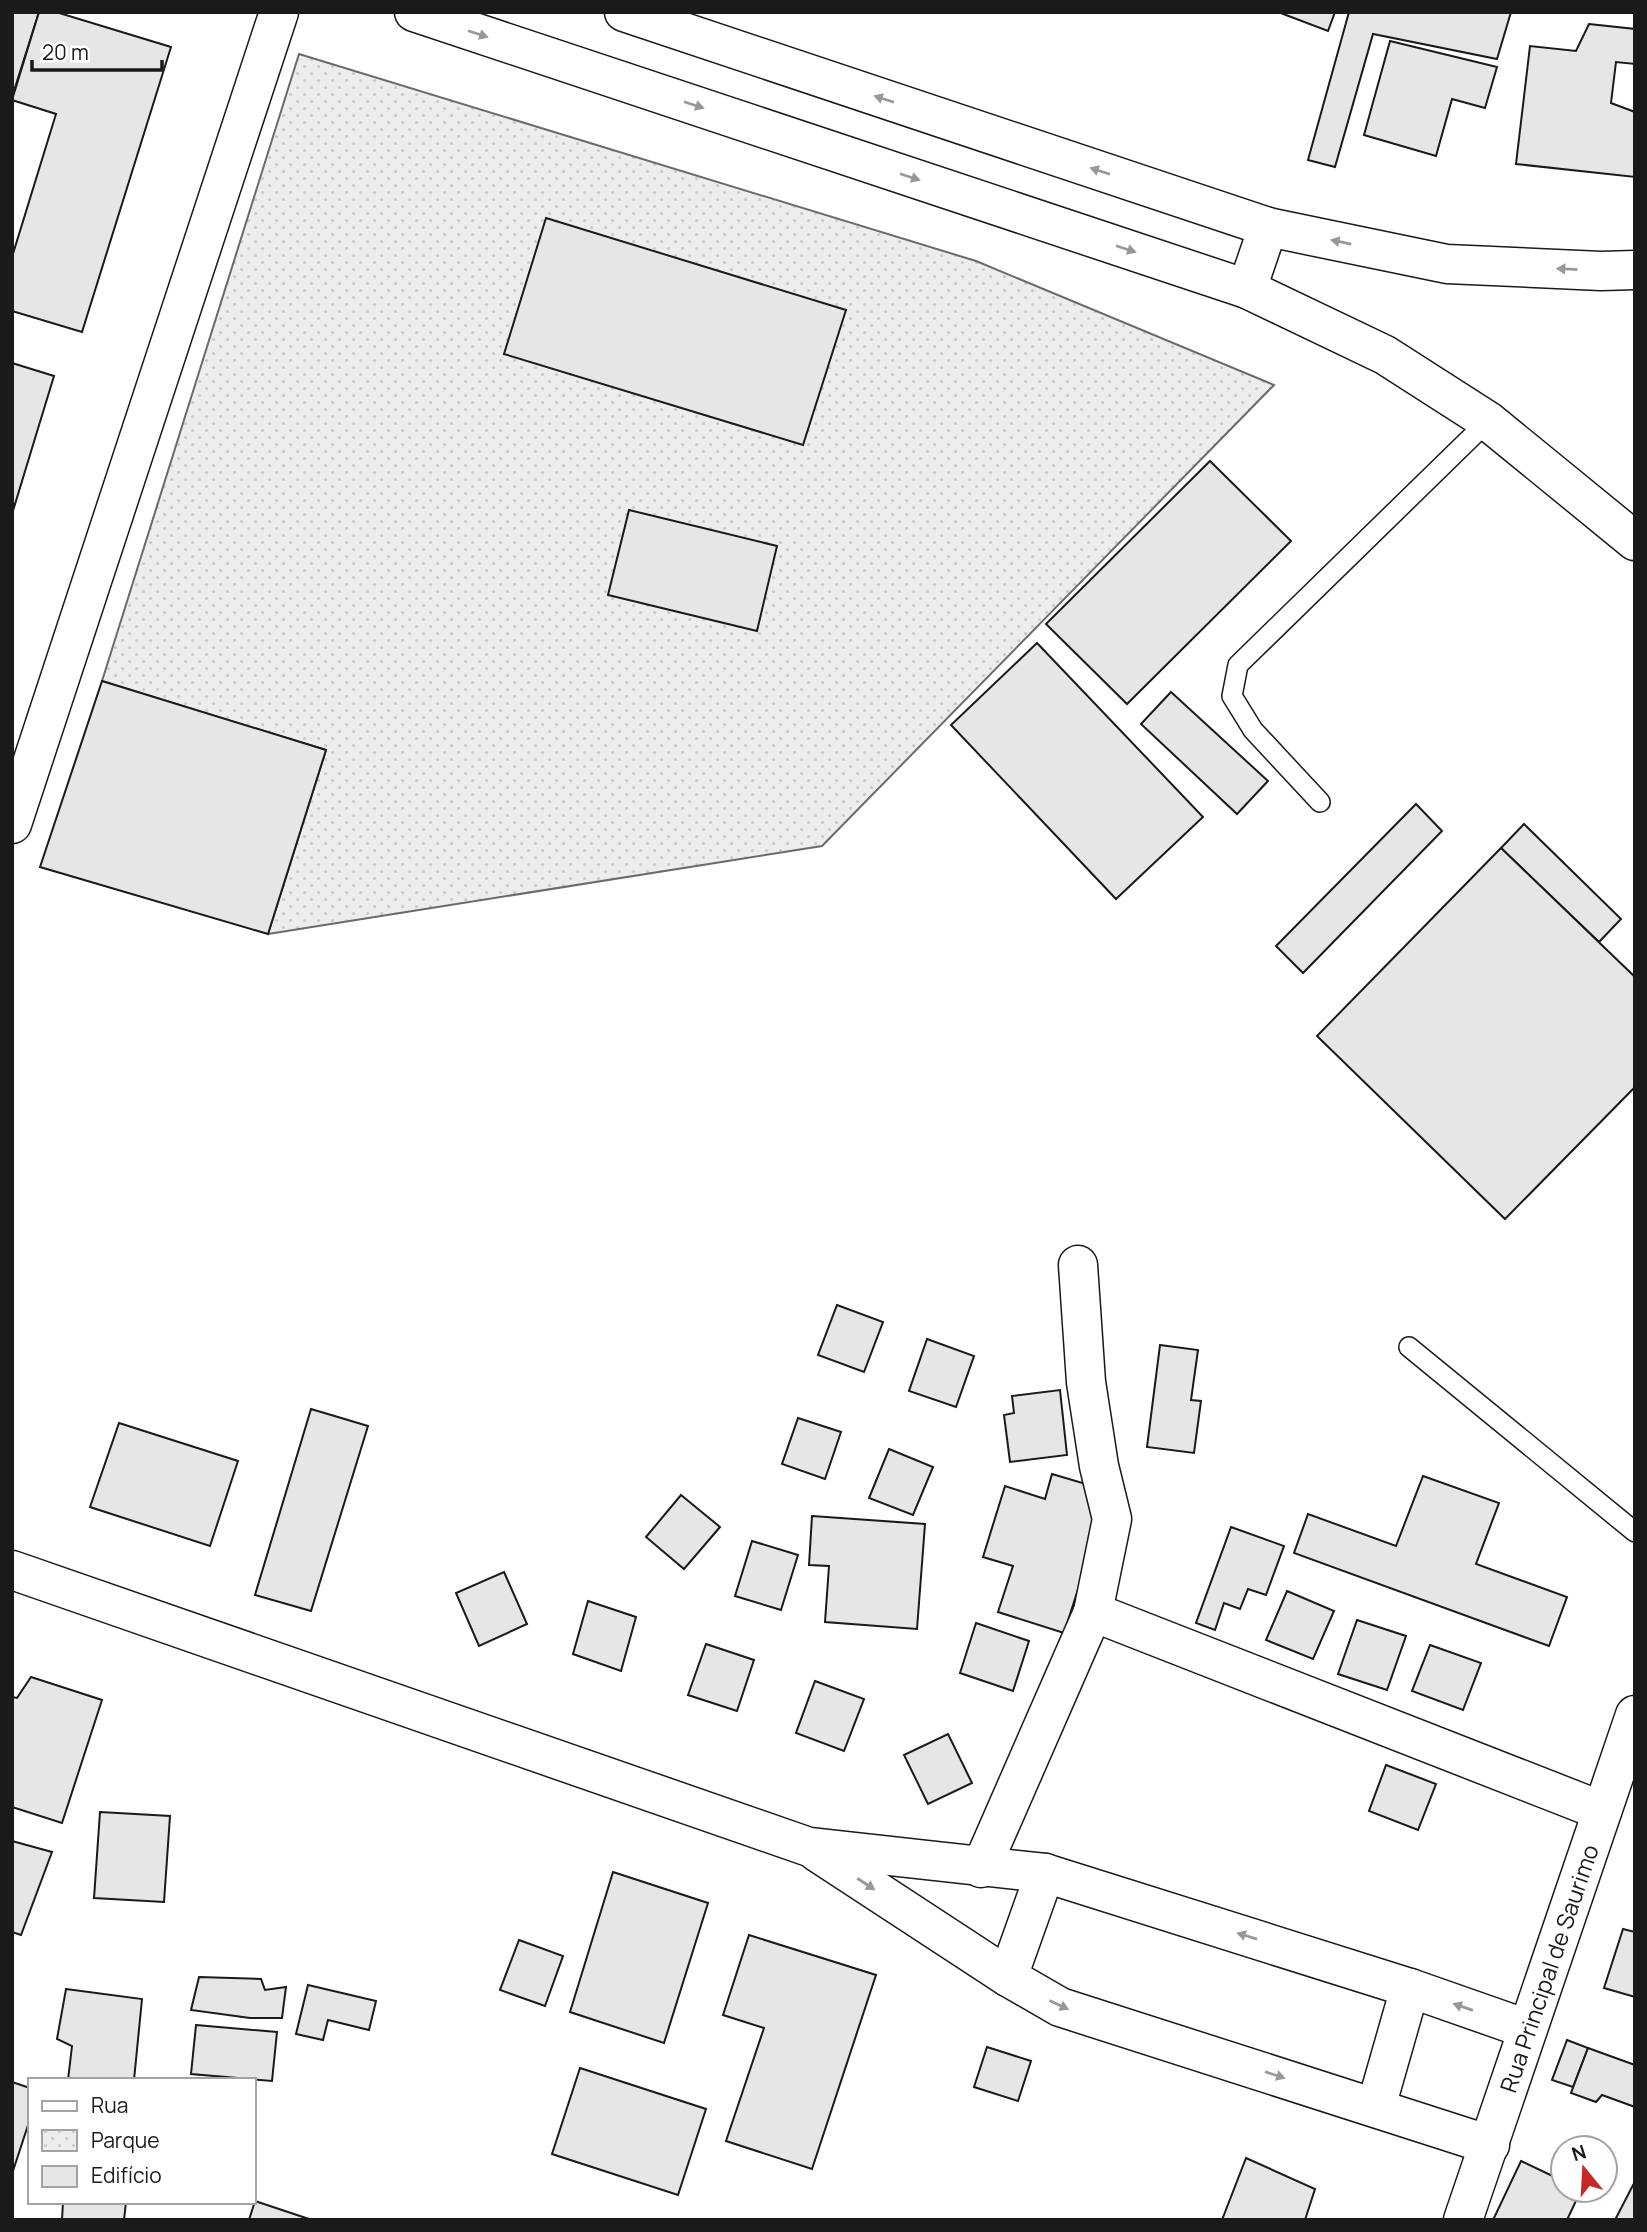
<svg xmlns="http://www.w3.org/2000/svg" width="1647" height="2232" viewBox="0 0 1647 2232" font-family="Manrope,sans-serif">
  <defs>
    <pattern id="park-dots" width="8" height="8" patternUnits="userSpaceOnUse" patternTransform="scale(1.75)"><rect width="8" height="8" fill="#ededed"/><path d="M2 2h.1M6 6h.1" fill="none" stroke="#cbcbcb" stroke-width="1.8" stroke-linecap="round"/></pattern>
  </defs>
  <rect width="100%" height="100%" fill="#fff"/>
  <polygon fill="url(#park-dots)" stroke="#6a6a6a" stroke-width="2" points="299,54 976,261 1274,385 822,846 268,934 326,750 102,681"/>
  <g fill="#e6e6e6" stroke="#1a1a1a" stroke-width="2">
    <polygon points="12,12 39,12 12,97"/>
    <polygon points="39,12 56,12 171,47 82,332 12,311 12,257 56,114 12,100"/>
    <polygon points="1278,12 1335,12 1328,31"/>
    <polygon points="1349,12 1511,12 1497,59 1373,34 1335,167 1308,160"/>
    <polygon points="1589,24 1635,29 1635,64 1616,62 1611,103 1635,112 1635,177 1516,164 1530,46 1576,51"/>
    <polygon points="1390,41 1497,67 1485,108 1452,99 1436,156 1364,135"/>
    <polygon points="546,218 846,310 803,445 504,354"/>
    <polygon points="12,363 54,376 12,514"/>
    <polygon points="1210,461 1291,541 1127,704 1046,624"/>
    <polygon points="629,510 777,546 757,631 608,595"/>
    <polygon points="1037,643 1203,817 1116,899 951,725"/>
    <polygon points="102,681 326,750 268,934 40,867"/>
    <polygon points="1171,692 1268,781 1237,814 1141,724"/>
    <polygon points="1416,804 1442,831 1303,973 1276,946"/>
    <polygon points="1524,824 1621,919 1599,942 1501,848"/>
    <polygon points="1501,848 1635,977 1635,1087 1505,1219 1317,1036"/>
    <polygon points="837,1305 883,1322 864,1372 818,1355"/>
    <polygon points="927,1339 974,1356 956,1407 909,1391"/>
    <polygon points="1160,1345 1198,1350 1191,1400 1201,1401 1194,1453 1147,1447"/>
    <polygon points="1060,1390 1067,1455 1010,1462 1004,1415 1014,1413 1012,1396"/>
    <polygon points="311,1409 368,1426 311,1611 255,1595"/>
    <polygon points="798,1418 841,1432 825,1479 782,1464"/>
    <polygon points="119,1423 238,1461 210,1546 90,1507"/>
    <polygon points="889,1449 933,1467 913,1515 869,1498"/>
    <polygon points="1052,1474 1086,1484 1098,1527 1064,1633 998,1612 1013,1566 983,1557 1005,1486 1045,1499"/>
    <polygon points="1423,1476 1499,1503 1476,1564 1567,1597 1549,1646 1294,1553 1308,1514 1396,1546"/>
    <polygon points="681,1495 720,1527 684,1569 646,1537"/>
    <polygon points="812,1516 925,1524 917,1629 825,1622 829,1566 809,1565"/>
    <polygon points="1231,1527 1284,1546 1266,1595 1248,1589 1240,1609 1224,1603 1215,1630 1196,1623"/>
    <polygon points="752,1541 798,1555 781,1610 735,1596"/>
    <polygon points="504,1572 527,1624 479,1646 456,1593"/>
    <polygon points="1287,1591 1334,1611 1313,1659 1266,1640"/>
    <polygon points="588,1601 636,1617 621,1671 573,1654"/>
    <polygon points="1357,1620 1406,1636 1387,1690 1338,1674"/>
    <polygon points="976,1623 1029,1641 1013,1691 960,1673"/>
    <polygon points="706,1644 754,1660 737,1711 688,1695"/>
    <polygon points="1430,1645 1481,1663 1463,1710 1412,1691"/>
    <polygon points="31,1677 102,1700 62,1823 12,1807 12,1697 17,1698"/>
    <polygon points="815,1681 864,1699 844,1751 796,1733"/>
    <polygon points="948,1734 972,1783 928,1804 904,1755"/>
    <polygon points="1386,1765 1436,1784 1418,1830 1369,1811"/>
    <polygon points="100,1812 170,1816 164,1902 94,1898"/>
    <polygon points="12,1841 52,1852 21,1935 12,1932"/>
    <polygon points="613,1872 708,1903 664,2043 570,2012"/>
    <polygon points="1623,1929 1635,1932 1635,1997 1604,1988"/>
    <polygon points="749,1935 876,1975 812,2169 726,2141 764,2028 723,2015"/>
    <polygon points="519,1940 563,1956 545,2006 500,1990"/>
    <polygon points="199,1977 261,1979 265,1990 286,1987 282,2018 250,2018 191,2010"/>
    <polygon points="308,1985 376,2001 369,2030 328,2020 323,2040 296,2034"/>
    <polygon points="66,1989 142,1999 134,2080 68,2080 72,2046 57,2039"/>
    <polygon points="196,2025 277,2032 272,2081 191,2074"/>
    <polygon points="1567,2040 1588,2048 1573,2087 1552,2080"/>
    <polygon points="987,2047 1031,2061 1018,2101 974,2087"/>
    <polygon points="1588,2048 1635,2065 1635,2107 1602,2095 1596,2102 1571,2093"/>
    <polygon points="580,2068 706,2109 678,2195 552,2154"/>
    <polygon points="12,2082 30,2088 30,2119 12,2174"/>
    <polygon points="1246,2158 1315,2189 1305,2220 1222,2220"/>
    <polygon points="1521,2161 1563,2181 1563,2190 1581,2190 1567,2220 1493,2220"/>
    <polygon points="1633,2185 1635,2186 1635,2220 1615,2220"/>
    <polygon points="255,2201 312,2220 249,2220"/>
    <polygon points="63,2202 126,2202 124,2220 62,2220"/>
  </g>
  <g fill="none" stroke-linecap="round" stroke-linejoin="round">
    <g stroke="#1a1a1a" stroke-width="22">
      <g id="lane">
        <polyline points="1320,802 1253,730 1232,696 1238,665 1488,421"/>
        <polyline points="1409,1347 1635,1532"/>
      </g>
    </g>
    <g stroke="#1a1a1a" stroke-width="41">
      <g id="street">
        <polyline points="1078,1265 1086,1382 1099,1466 1112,1519 1093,1612"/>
        <polyline points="12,1570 809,1847 1045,1873 1410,1988 1527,2029"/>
        <polyline points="817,1852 1008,1977 1060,2007 1490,2145"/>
        <polyline points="981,1868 1093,1612 1602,1811"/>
        <polyline points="1008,1977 1045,1873"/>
        <polyline points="1376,2107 1410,1988"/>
      </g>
    </g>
    <g stroke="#1a1a1a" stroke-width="41">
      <g id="secondary">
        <polyline points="414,12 1247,289 1385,355 1488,421 1635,541"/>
        <polyline points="624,12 1268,227 1447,264 1601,271 1635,270"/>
        <polyline points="1247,289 1268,227"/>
        <polyline points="12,824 279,12"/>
        <path id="s1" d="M1463,2220L1635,1715"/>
      </g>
    </g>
    <use href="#lane" stroke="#fff" stroke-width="19"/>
    <use href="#street" stroke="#fff" stroke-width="38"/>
    <use href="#secondary" stroke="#fff" stroke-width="38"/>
  </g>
  <defs><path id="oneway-solid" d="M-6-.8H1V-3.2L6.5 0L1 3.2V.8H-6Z" transform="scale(1.75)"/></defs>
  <g fill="#989898">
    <use href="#oneway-solid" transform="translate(478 34) rotate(18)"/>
    <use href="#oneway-solid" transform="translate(884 99) rotate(-162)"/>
    <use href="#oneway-solid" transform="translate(694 105) rotate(18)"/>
    <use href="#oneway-solid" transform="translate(1100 171) rotate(-162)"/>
    <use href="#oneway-solid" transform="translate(910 177) rotate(18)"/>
    <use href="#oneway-solid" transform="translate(1341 242) rotate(-168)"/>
    <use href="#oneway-solid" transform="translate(1126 249) rotate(18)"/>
    <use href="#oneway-solid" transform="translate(1567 269) rotate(-177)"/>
    <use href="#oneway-solid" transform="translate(866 1884) rotate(33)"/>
    <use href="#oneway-solid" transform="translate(1247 1936) rotate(-163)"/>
    <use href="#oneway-solid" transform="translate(1059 2005) rotate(25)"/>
    <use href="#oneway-solid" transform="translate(1463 2007) rotate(-161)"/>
    <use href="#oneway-solid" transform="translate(1275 2075) rotate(18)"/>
  </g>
  <g text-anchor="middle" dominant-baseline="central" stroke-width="5" stroke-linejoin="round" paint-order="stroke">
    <g font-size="23" fill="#1a1a1a" stroke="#fff">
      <text stroke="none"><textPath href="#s1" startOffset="266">Rua Principal de Saurimo</textPath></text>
    </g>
  </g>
  <rect width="1647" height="2232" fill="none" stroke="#1a1a1a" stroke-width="28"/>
  <rect x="28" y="2078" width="228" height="126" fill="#ffffff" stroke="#a3a3a3" stroke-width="2"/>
  <rect x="42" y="2101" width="35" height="10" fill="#ffffff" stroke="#a3a3a3" stroke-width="2"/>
  <text x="91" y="2113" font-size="21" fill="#1a1a1a">Rua</text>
  <rect x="42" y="2130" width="35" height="21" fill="url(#park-dots)" stroke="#a3a3a3" stroke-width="2"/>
  <text x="91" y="2148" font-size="21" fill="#1a1a1a">Parque</text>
  <rect x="42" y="2166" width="35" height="21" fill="#e6e6e6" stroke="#a3a3a3" stroke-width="2"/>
  <text x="91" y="2183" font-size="21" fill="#1a1a1a">Edifício</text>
  <g transform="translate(1584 2169) rotate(342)"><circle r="33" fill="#ffffff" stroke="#a3a3a3" stroke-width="2"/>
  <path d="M0-5L12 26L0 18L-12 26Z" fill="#c62828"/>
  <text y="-10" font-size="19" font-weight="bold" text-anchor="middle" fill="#1a1a1a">N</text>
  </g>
  <path d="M32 60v10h130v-10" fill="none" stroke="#1a1a1a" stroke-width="3.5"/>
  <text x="42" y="60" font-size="21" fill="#1a1a1a" stroke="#ffffff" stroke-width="5" paint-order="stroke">20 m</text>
</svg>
